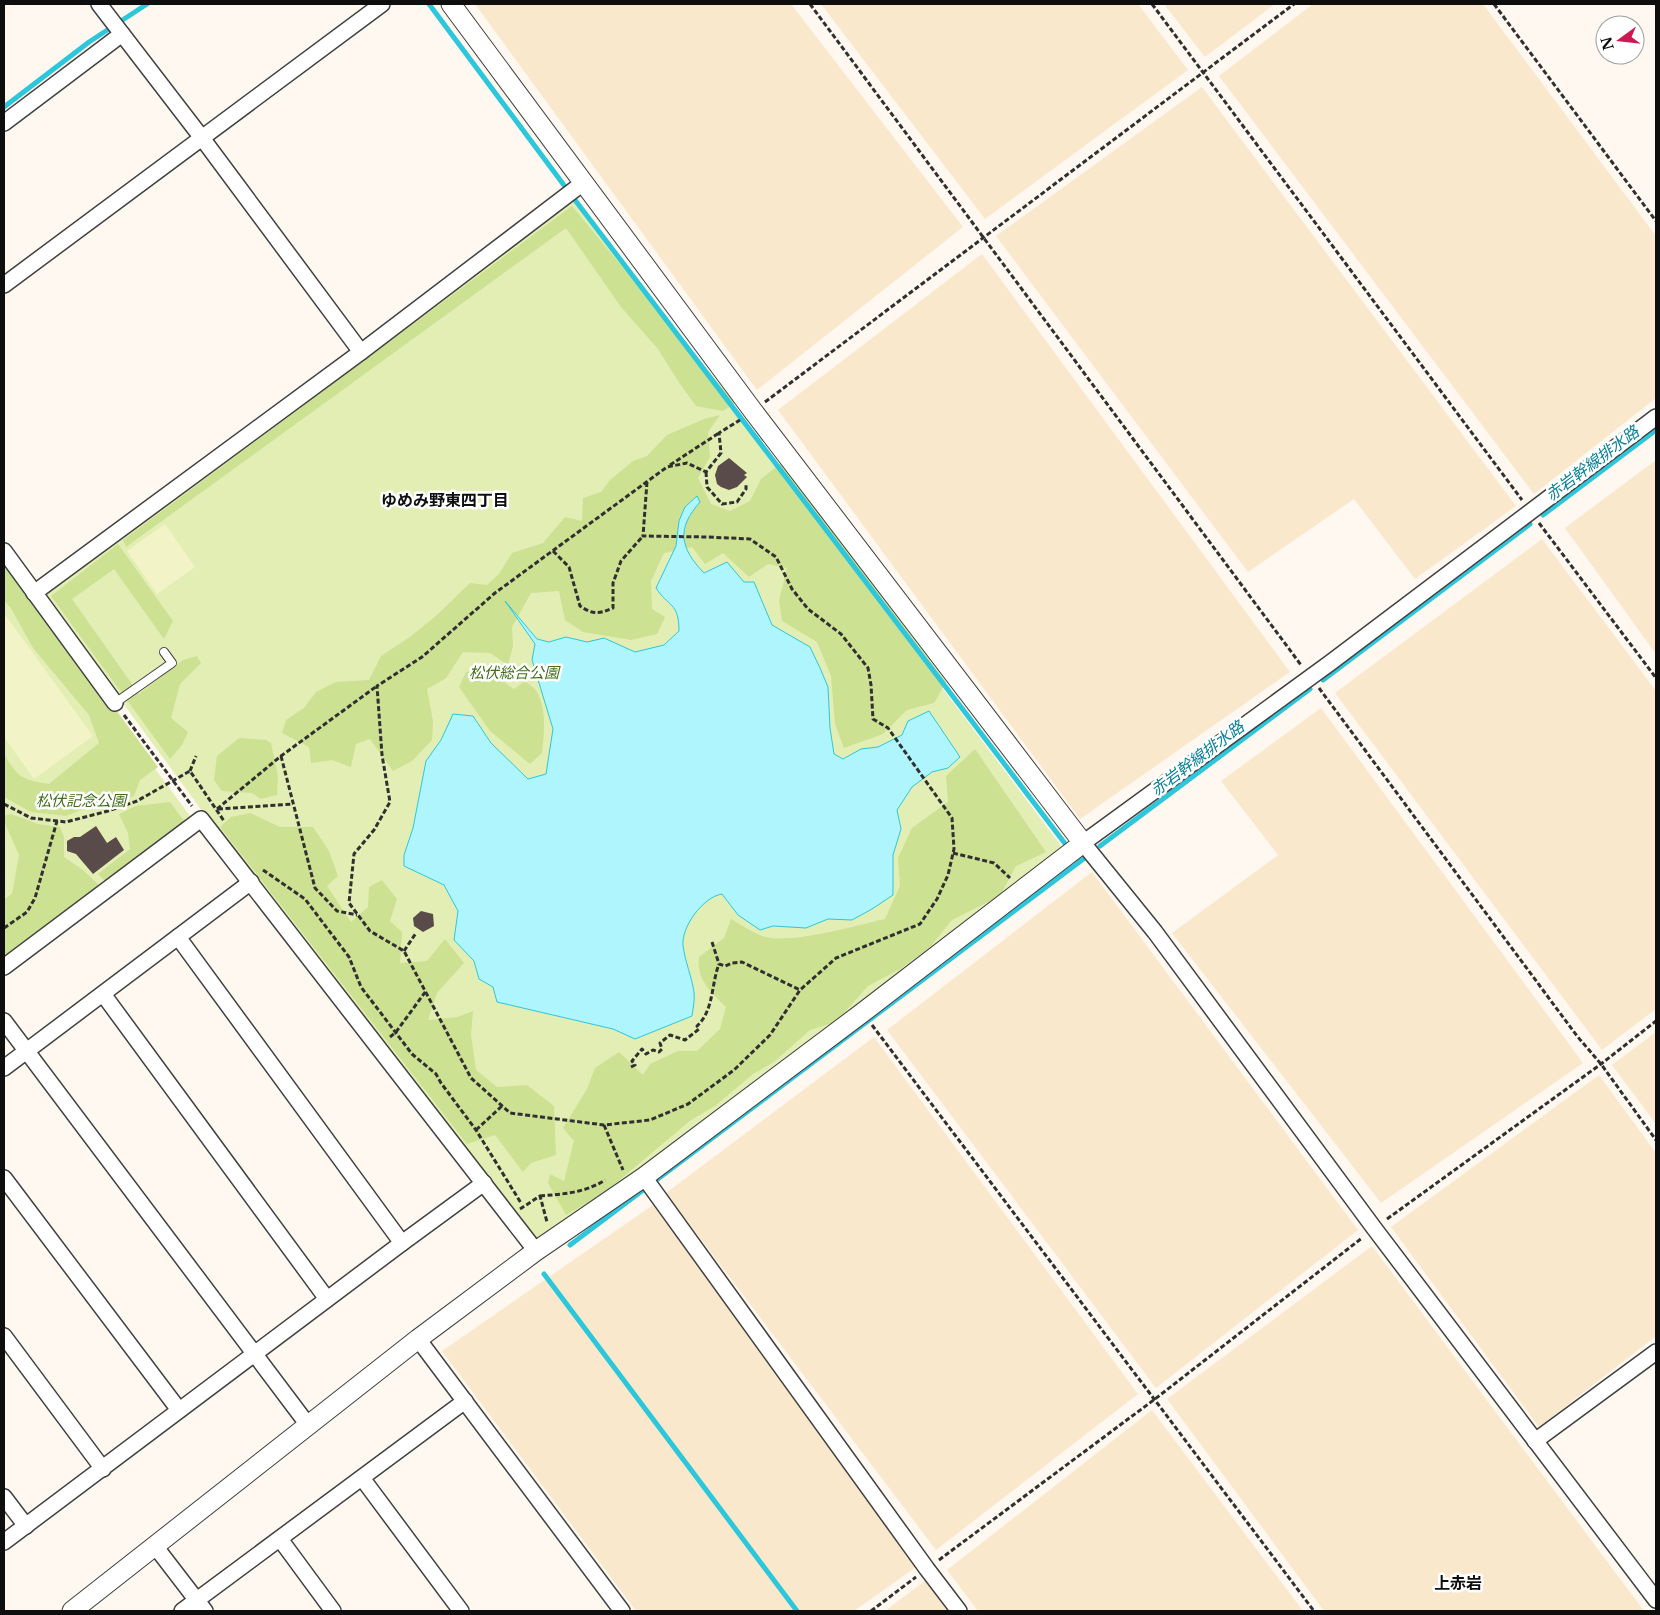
<svg xmlns="http://www.w3.org/2000/svg" width="1660" height="1615" viewBox="0 0 1660 1615" font-family="'Libre Baskerville','Noto Sans JP',serif">
  <rect width="100%" height="100%" fill="#fff8f0"/>
  <g fill="#f9e8cc">
    <polygon points="475,4 791,4 963,227 757,390"/>
    <polygon points="821,4 1138,4 1188,70 985,219"/>
    <polygon points="1164,4 1275,4 1205,57"/>
    <polygon points="1313,4 1483,4 1656,236 1656,398 1534,494 1219,76"/>
    <polygon points="1202,87 1516,506 1415,579 1354,499 1248,572 996,236"/>
    <polygon points="982,254 1290,672 1080,819 778,410"/>
    <polygon points="1656,460 1656,654 1565,528"/>
    <polygon points="1542,539 1656,691 1656,1009 1602,1050 1335,693"/>
    <polygon points="1321,708 1583,1063 1381,1203 1172,933 1278,855 1221,781"/>
    <polygon points="1092,872 1358,1230 1156,1388 887,1030"/>
    <polygon points="1656,1032 1656,1124 1612,1065"/>
    <polygon points="874,1037 1138,1394 936,1550 666,1193"/>
    <polygon points="1599,1075 1656,1153 1656,1336 1539,1427 1391,1227"/>
    <polygon points="653,1205 916,1567 854,1611 636,1611 442,1351"/>
    <polygon points="1372,1246 1644,1611 1324,1611 1167,1399"/>
    <polygon points="1152,1410 1303,1611 978,1611 947,1570"/>
    <polygon points="925,1581 949,1611 885,1611"/>
  </g>
  <g fill="#e3eeb4">
    <polygon points="575,200 1068,855 538,1246 205,815 43,594"/>
    <polygon points="4,564 190,816 4,955"/>
  </g>
  <g fill="#cce192">
    <polygon points="572,206 735,403 723,411 696,406 680,384 658,349 621,307 566,228 126,547 123,540"/>
    <polygon points="720,415 708,432 710,457 698,478 711,504 730,511 750,501 761,479 781,463 946,682 934,703 907,710 883,734 844,748 835,724 831,676 817,642 782,621 779,601 787,568 768,564 749,577 723,553 705,564 692,547 664,553 651,581 652,609 665,617 657,634 631,640 583,632 565,620 559,591 531,593 512,627 513,646 508,665 490,653 463,652 446,678 427,689 433,721 432,740 412,761 393,771 370,739 356,744 351,767 332,760 311,763 309,747 282,733 286,720 304,708 316,692 336,682 369,680 381,656 410,637 437,615 470,583 487,585 499,574 512,553 543,543 565,517 582,521 583,498 601,492 610,480 633,461 647,456 667,435 704,419"/>
    <polygon points="118,544 173,621 164,639 114,569 72,599 139,694 183,660 197,656 201,663 180,684 171,718 188,732 182,745 170,759 51,596"/>
    <path d="M4,558L158,767L140,780L134,796L114,803H98L66,816L31,812L4,797V754C17,777 23,780 49,784L99,743L89,715L33,648L12,610L4,600Z"/>
    <path d="M486,670L514,689L525,681C529,684 535,688 537,692C547,710 544,734 542,753L530,764L490,731L459,687L466,672Z"/>
    <polygon points="239,738 266,740 271,743 278,776 277,795 261,799 252,793 222,791 214,780 217,756"/>
    <path d="M975,749L1046,852L1016,866L1000,896L952,920L930,947L900,969L868,986L836,1022L810,1030L774,1062L753,1074L715,1106L691,1120L604,1193L566,1215L548,1183L550,1174L564,1181L574,1141L563,1128L587,1089L595,1068L619,1052L643,1075L650,1064L678,1051H697L720,1029L726,1007C711,992 696,980 699,957L724,938L731,919C742,925 754,934 766,937C792,944 858,925 885,919L900,886L898,858L912,828L948,802L946,776Z"/>
    <polygon points="170,802 187,825 107,883 98,874 130,849 128,833 119,814 136,806"/>
    <polygon points="250,813 280,827 313,827 329,851 338,876 327,886 351,922 368,907 369,887 382,880 397,899 390,921 402,932 400,963 427,961 445,939 464,963 437,993 428,1020 457,1017 473,1011 471,1035 476,1070 497,1087 527,1085 554,1106 556,1155 531,1163 523,1172 495,1135 467,1144 220,827 231,817"/>
    <polygon points="11,814 38,824 60,827 64,837 64,857 83,870 101,887 4,960 4,899 12,894 19,855 4,821 4,816"/>
  </g>
  <g fill="#f2f4c7">
    <polygon points="165,524 195,567 157,594 127,551"/>
    <polygon points="4,613 93,736 34,779 4,737"/>
  </g>
  <path fill="#aef5fd" stroke="#2dc7dc" d="M697,496L700,502C676,529 680,548 704,573L727,562L744,582H754L772,625L810,647L820,668L828,687L830,728L834,754L843,759L861,749L878,747L902,735L908,721L929,711L960,757L948,768L932,772L912,787L897,810L901,829L893,855V895L872,909L852,920L828,919L806,928L773,926L760,930L738,915L722,894C703,897 681,927 683,946C685,962 692,977 694,992C695,1000 693,1008 692,1016L635,1039L613,1029L497,1002L493,987L479,979L474,961L454,940L458,911L444,885L404,866V855L413,828L426,761L441,740L453,714L473,716L491,743L528,779L546,774L553,729L532,660L535,644L505,601L537,639L549,642L566,637L587,642L604,638L635,652L664,645L679,631C679,602 668,607 656,588L676,546L679,521L685,507Z"/>
  <g fill="none" stroke-linecap="round" stroke-linejoin="round">
    <g stroke="#2dc7dc" stroke-width="5">
      <polyline points="429,4 575,200 1079,862"/>
      <polyline points="4,107 89,42 147,4"/>
      <polyline points="1543,515 1656,430"/>
      <polyline points="1323,680 1530,524"/>
      <polyline points="1100,846 1310,689"/>
      <polyline points="570,1245 1086,857"/>
      <polyline points="544,1274 797,1611"/>
    </g>
  </g>
  <g fill="#584b49">
    <polygon points="729,458 747,473 744,475 747,477 737,487 729,490 721,487 717,484 715,475 718,466"/>
    <polygon points="96,826 107,843 116,837 124,850 93,874 76,854 67,851 67,841 74,837 80,837"/>
    <polygon points="421,911 433,914 434,926 423,932 414,926 413,918"/>
  </g>
  <g fill="none" stroke-linecap="round" stroke-linejoin="round">
    <g stroke="#414141" stroke-width="10">
      <polyline id="service" points="115,703 172,663 164,652"/>
    </g>
    <g stroke="#414141" stroke-width="18">
      <g id="minor">
        <polyline points="99,4 202,138 361,352"/>
        <polyline points="4,123 122,34"/>
        <polyline points="4,285 382,4"/>
        <polyline points="1656,417 1330,663 1083,843 1155,932 1374,1228 1656,1600"/>
        <polyline points="4,551 115,703"/>
        <polyline points="34,593 361,352 583,183"/>
        <polyline points="178,937 402,1243"/>
        <polyline points="4,967 201,819 536,1251"/>
        <polyline points="103,994 327,1299"/>
        <polyline points="4,1021 308,1425"/>
        <polyline points="4,1068 251,882"/>
        <polyline points="644,1177 927,1569 959,1611"/>
        <polyline points="4,1178 179,1410"/>
        <polyline points="4,1336 103,1469"/>
        <polyline points="418,1339 622,1611"/>
        <polyline points="1535,1441 1656,1352"/>
        <polyline points="362,1478 461,1611"/>
        <polyline points="4,1497 26,1526"/>
        <polyline points="280,1539 333,1611"/>
        <polyline points="4,1542 402,1243 484,1183"/>
        <polyline points="155,1546 205,1611"/>
        <polyline points="182,1611 465,1401"/>
      </g>
    </g>
    <g stroke="#414141" stroke-width="21">
      <polyline id="tertiary" points="72,1611 418,1339 536,1251 644,1177 862,1013 1083,843 753,411 451,4"/>
    </g>
    <g stroke="#303030" stroke-width="3" stroke-dasharray="5 2.5" stroke-linecap="butt">
      <polyline points="810,4 1301,665"/>
      <polyline points="1152,4 1522,500"/>
      <polyline points="1494,4 1656,221"/>
      <polyline points="765,402 1294,4"/>
      <polyline points="670,465 719,433"/>
      <polyline points="706,472 707,487 722,504 737,502 746,489 746,484"/>
      <polyline points="647,482 643,536 708,537 750,539 776,557 792,589 808,609 841,634 868,668 871,685 873,719 888,728 952,818 954,849 948,875 937,899 920,924 836,958 800,990 770,1035 734,1070 688,1104 650,1120 604,1125 510,1113 471,1078 404,951 370,931 349,903 354,854 374,830 390,802 382,755 377,686 422,657 495,593 667,467 687,463 706,472 721,453 719,433 740,420"/>
      <polyline points="1539,523 1656,678"/>
      <path d="M553,551L569,567L580,606C593,615 599,614 613,608V583L621,561L643,536"/>
      <polyline points="1319,688 1577,1036 1601,1064 1656,1140"/>
      <polyline points="124,715 192,806"/>
      <polyline points="281,756 315,888 337,911 357,915"/>
      <polyline points="190,771 196,756"/>
      <polyline points="4,804 31,818 66,822 108,811 137,801 190,771 224,821"/>
      <polyline points="217,809 281,756 377,686"/>
      <polyline points="218,809 293,804"/>
      <polyline points="953,853 994,863 1010,878"/>
      <polyline points="263,870 305,899 349,957 361,987 412,1054 436,1074 441,1083 476,1130 521,1203"/>
      <polyline points="4,928 27,912 35,898 57,821"/>
      <polyline points="712,942 719,964 725,966 732,963 742,962 800,990"/>
      <polyline points="404,951 416,933"/>
      <polyline points="872,1025 1314,1611"/>
      <polyline points="390,1037 396,1032 426,991"/>
      <path d="M631,1067L635,1065L632,1061L642,1049L646,1054L653,1050L659,1052L662,1049L660,1043L670,1035L685,1040L699,1029L697,1026C714,1010 711,985 719,964"/>
      <polyline points="604,1125 623,1170"/>
      <polyline points="476,1130 502,1106"/>
      <path d="M540,1196C563,1194 585,1193 605,1180"/>
      <polyline points="520,1209 540,1196 547,1222"/>
      <polyline points="1387,1219 1601,1064 1656,1021"/>
      <polyline points="939,1560 1155,1399 1362,1238"/>
      <polyline points="871,1611 916,1577"/>
    </g>
    <use href="#service" stroke="#fff" stroke-width="8"/>
    <use href="#minor" stroke="#fff" stroke-width="15"/>
    <use href="#tertiary" stroke="#fff" stroke-width="19"/>
  </g>
  <g text-anchor="middle" dominant-baseline="central" stroke-width="5" stroke-linejoin="round" paint-order="stroke">
    <g font-size="15" font-style="italic" fill="#416e17" stroke="#fff">
      <text x="514" y="672">松伏総合公園</text>
      <text x="81" y="800">松伏記念公園</text>
    </g>
    <g font-size="16" font-style="italic" fill="#0a8197" stroke="#fff">
      <text transform="translate(1592 463) rotate(-37)">赤岩幹線排水路</text>
      <text transform="translate(1197 758) rotate(-37)">赤岩幹線排水路</text>
    </g>
    <g font-size="16" font-weight="bold" fill="#0e0e0e" stroke="#fff">
      <text x="445" y="500">ゆめみ野東四丁目</text>
      <text x="1458" y="1583">上赤岩</text>
    </g>
  </g>
  <rect width="1660" height="1615" fill="none" stroke="#0e0e0e" stroke-width="10"/>
  <g transform="translate(1620 40) rotate(255)"><circle r="24" fill="#ffffff" stroke="#9f9f9f"/>
  <path d="M0-4L9 19L0 12L-9 19Z" fill="#ce1753"/>
  <text y="-8" font-size="14" font-weight="bold" text-anchor="middle" fill="#0e0e0e">N</text>
  </g>
</svg>
